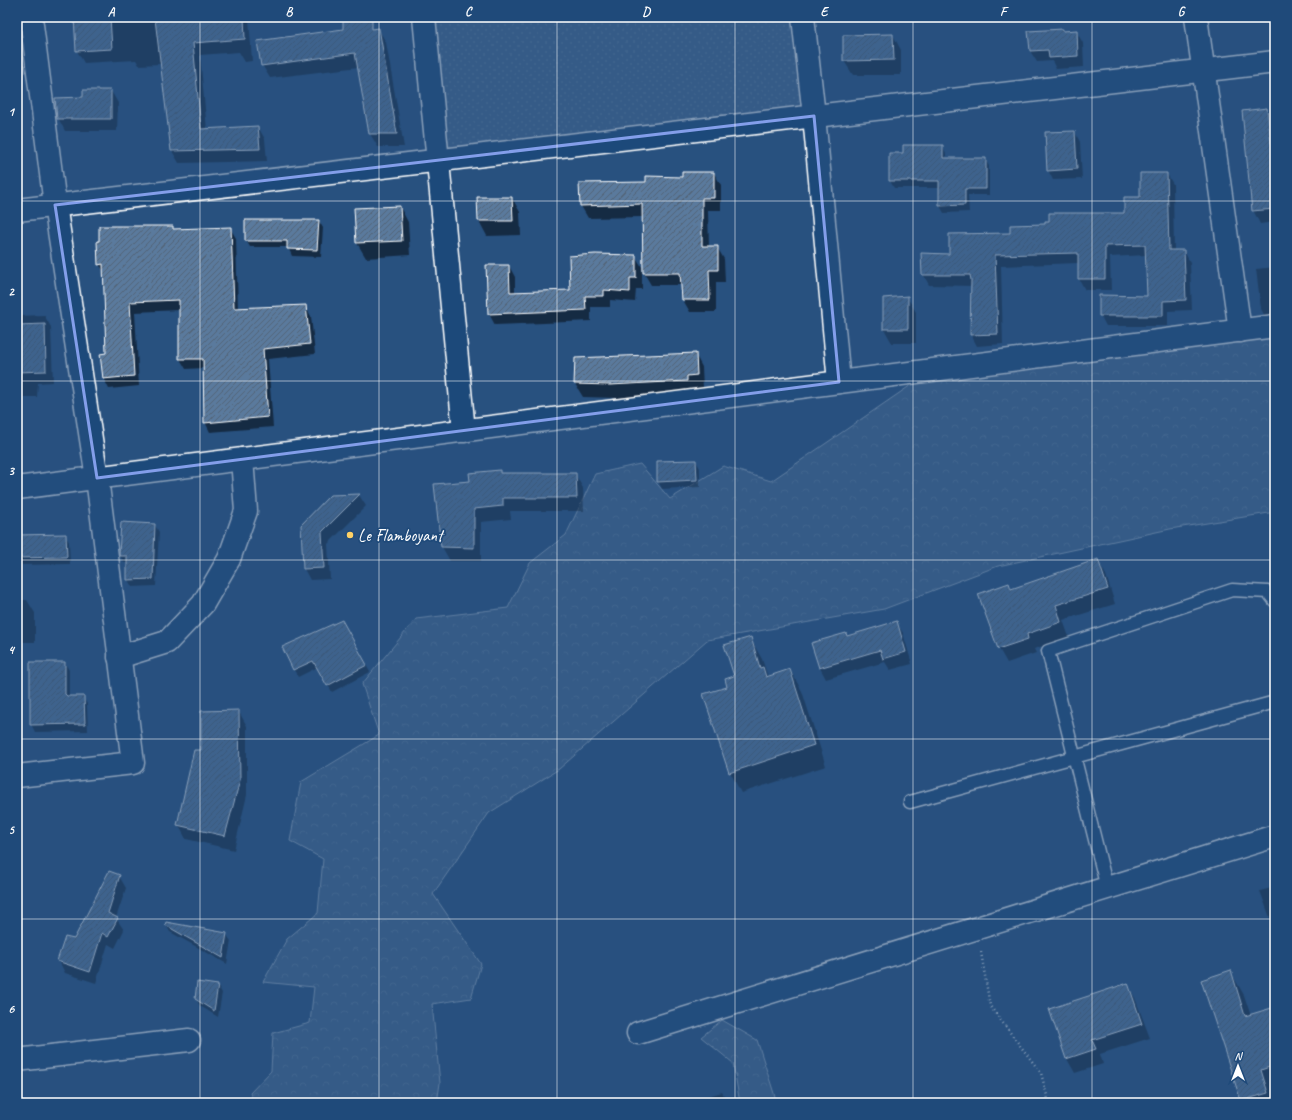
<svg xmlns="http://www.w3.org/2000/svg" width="1292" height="1120" viewBox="0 0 1292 1120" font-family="Caveat,sans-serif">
  <defs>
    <pattern id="forest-crowns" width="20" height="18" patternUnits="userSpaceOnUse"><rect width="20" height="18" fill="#446890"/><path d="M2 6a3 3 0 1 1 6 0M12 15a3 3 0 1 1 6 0" fill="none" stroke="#607fa1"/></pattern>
    <pattern id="park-dots" width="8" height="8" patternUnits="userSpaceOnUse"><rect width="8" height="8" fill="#446890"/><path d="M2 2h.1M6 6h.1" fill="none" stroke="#607fa1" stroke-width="1.8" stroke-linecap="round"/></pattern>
    <pattern id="building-hatch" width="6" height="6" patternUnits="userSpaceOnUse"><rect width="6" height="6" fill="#5a7a9d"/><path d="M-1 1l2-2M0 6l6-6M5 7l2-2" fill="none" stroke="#536374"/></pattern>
  </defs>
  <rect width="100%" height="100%" fill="#28517f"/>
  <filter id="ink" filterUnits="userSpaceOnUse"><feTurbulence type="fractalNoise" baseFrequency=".025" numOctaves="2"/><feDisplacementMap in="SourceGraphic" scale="8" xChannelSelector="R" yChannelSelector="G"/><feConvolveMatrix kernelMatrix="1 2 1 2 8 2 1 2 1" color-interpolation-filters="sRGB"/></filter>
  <g filter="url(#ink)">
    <g fill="url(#forest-crowns)" stroke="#a2b4c8">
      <polygon points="1275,326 1275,512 1170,529 998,566 884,609 707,640 559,769 489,813 433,894 481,964 471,998 432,1004 440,1083 437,1103 254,1103 250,1093 271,1071 273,1033 310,1023 314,987 263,982 287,939 318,913 323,859 290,841 301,782 379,735 362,684 416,619 508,608 530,563 566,535 595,474 640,464 670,499 723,466 771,481 933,370"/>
      <polygon points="722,1020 757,1040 777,1103 740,1103 733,1063 701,1037"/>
    </g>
    <polygon fill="url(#park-dots)" stroke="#a2b4c8" points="424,17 803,17 814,116 439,160"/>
    <g fill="#0007">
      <polygon points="75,17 249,17 252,61 245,62 239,52 200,55 207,130 258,127 265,139 267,161 179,163 172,151 161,64 139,65 136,60 84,63 77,51"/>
      <polygon points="371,26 373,30 378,29 386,42 404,147 378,147 370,134 359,67 270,78 262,65"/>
      <polygon points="1076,31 1083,43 1084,67 1056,69 1052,61 1037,62 1030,51 1063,32"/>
      <polygon points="893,35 901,50 901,75 853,75 844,61"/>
      <polygon points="111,91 118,103 117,131 65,131 58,118"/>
      <polygon points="1267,109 1270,114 1275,114 1275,222 1260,224 1253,210"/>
      <polygon points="1075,132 1080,142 1082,179 1053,180 1048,170"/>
      <polygon points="17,143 19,178 17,178"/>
      <polygon points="942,146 946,154 946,159 985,159 989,166 989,195 968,195 969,212 944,213 940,206 940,188 894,188 890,181 890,154 904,154"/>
      <polygon points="714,173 721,185 721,210 708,210 709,247 717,247 724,259 725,282 716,282 716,312 690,312 683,300 682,285 651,285 644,273 643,217 588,218 581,206 647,183"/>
      <polygon points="1167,174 1173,184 1174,251 1184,251 1190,262 1192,310 1168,311 1168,326 1106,326 1100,315 1148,297 1147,255 1110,257 1111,290 1085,290 1079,279 1079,263 1001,266 1003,344 977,346 971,335 972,286 929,285 923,274 950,255 1011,234 1046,224 1125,214"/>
      <polygon points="478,198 512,198 520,212 521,235 487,236 479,221"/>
      <polygon points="400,207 408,222 410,255 366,258 357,243"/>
      <polygon points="319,221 323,228 321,257 292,256 288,247 250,247 246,240"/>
      <polygon points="172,227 174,230 230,228 236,238 238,309 305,306 311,316 315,354 268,359 273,427 210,432 205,422 204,368 186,369 180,359 180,310 135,312 139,386 109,389 104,379 107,354 104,272 99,264"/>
      <polygon points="635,256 642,267 642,289 636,289 635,302 610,300 610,307 591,307 591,321 495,325 489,314 509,266 515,277 515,293 572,290"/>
      <polygon points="1275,267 1275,323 1269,324 1261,309 1256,269"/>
      <polygon points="907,297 916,312 916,343 892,343 884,329"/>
      <polygon points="44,315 51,327 53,382 38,383 37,397 17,397 17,316"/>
      <polygon points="695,354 702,367 703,388 694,389 694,394 618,398 583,397 575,384 576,359"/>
      <polygon points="696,461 700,468 700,487 662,489 658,481"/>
      <polygon points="499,471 501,474 575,474 583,488 584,511 510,511 511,519 481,522 481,561 450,561 442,547 435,485 471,482"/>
      <polygon points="359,495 366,506 328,544 330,579 310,580 304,569 330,496"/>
      <polygon points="155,525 159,532 156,586 132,587 128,580 128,563 125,563 120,556"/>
      <polygon points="65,535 69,542 70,564 22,565 18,558"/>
      <polygon points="1098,561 1106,575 1115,604 1063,620 1069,637 1034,649 1036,653 1007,663 999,649 979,594 1008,584 1012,590"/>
      <polygon points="17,600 27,600 35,613 35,642 17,642"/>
      <polygon points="341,621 370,672 332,692 318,667 298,677 294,670"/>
      <polygon points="896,622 903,633 912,664 890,670 885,662 826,679 820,668 813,644 847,637"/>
      <polygon points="750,638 762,659 768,677 790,670 802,691 826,766 741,793 730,772 728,687 735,677"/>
      <polygon points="65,663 69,670 69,697 83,697 87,704 88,731 35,732 31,724"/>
      <polygon points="239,712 247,726 247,795 234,850 186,839 178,824 202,751"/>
      <polygon points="119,876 126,888 116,918 124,930 115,948 108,944 96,983 65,973 59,961"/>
      <polygon points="17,881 19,885 20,914 17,914"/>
      <polygon points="1275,887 1275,922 1272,923 1260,891"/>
      <polygon points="166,925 226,934 231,941 227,964 170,932"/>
      <polygon points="1230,971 1244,995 1251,1016 1275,1008 1275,1103 1243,1103 1242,1101 1202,980"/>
      <polygon points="1127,984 1135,998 1150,1038 1100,1054 1103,1064 1075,1073 1067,1059 1051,1010"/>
      <polygon points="218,986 222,993 218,1017 200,1006 196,999"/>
      <polygon points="722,1092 728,1103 699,1103 698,1099"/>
    </g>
    <g fill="url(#building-hatch)" stroke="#fff">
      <polygon points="74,17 110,17 112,49 76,51"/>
      <polygon points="187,17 244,17 245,39 193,43 201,129 258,126 260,149 171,151 155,19"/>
      <polygon points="343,17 372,17 372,29 379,28 397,134 369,134 355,53 261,66 257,41 343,29"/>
      <polygon points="1063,29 1063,31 1077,30 1078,56 1049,58 1048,50 1030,51 1028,31"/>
      <polygon points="893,34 894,60 843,61 843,35"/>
      <polygon points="83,90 111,90 111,119 57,119 55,98 83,97"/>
      <polygon points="1267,108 1271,143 1275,142 1275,209 1252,211 1242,111"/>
      <polygon points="1075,131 1077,169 1047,171 1045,132"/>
      <polygon points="903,145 943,145 943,158 986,158 986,189 965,189 965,205 939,206 939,181 889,181 889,153 903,153"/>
      <polygon points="682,172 714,172 714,198 702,198 702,246 718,246 718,270 709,270 710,300 682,300 680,273 643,273 642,204 580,206 579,183 646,182 646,176 682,177"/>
      <polygon points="1140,173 1167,173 1169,250 1184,250 1186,300 1163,301 1163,316 1099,316 1099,295 1147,296 1145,245 1105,246 1105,279 1078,279 1078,253 995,255 998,334 970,335 971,280 970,275 922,275 921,253 949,254 949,234 1010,233 1010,225 1045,224 1045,221 1049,221 1049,213 1124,213 1124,197 1140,197"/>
      <polygon points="477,197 512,197 513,221 478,221"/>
      <polygon points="400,206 402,241 356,243 354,208"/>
      <polygon points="245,220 319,220 317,250 287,249 287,241 245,241"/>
      <polygon points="99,226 173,226 173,229 231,227 234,308 306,305 310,344 263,349 268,417 204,423 203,359 179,359 179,300 130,302 134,376 103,379 100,354 106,353 103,264 98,265 97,241 99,241"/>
      <polygon points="595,254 636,255 636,278 630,278 630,292 604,290 604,296 585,296 586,310 488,314 486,265 509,265 510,292 570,290 569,256"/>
      <polygon points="908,296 908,329 883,329 883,298"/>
      <polygon points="45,324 46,371 17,372 17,325"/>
      <polygon points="696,353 697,375 687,376 687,381 610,385 574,384 575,358"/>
      <polygon points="696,460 697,480 657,482 657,461"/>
      <polygon points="500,470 500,473 576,473 577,498 503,498 503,506 474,509 474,548 441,547 434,484 470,481 469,473"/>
      <polygon points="360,494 322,532 324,568 303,569 301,525 330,495"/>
      <polygon points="121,522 155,524 153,579 127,580 127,556 119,556 119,554"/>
      <polygon points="66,534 67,557 17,558 17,535"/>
      <polygon points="1098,559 1108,589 1056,605 1061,622 1027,634 1028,639 998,649 978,594 1009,583 1011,589"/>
      <polygon points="342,620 367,665 327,686 313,661 293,670 282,647"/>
      <polygon points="897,621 906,652 883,659 880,650 819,668 811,643 846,633 847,636"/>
      <polygon points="751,637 760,668 763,667 766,677 790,669 814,745 729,773 703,694 727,687 725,679 734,676 724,645"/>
      <polygon points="30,662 65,662 65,694 67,696 84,696 85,724 30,725"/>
      <polygon points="239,710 240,780 225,836 177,825 194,750 201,750 201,711"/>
      <polygon points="109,871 120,875 108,913 118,918 108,937 102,933 90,972 57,961 65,937 74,939"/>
      <polygon points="166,922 227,933 223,958 165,925"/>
      <polygon points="1231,970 1245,1016 1275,1007 1275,1065 1261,1070 1268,1093 1241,1101 1201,980"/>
      <polygon points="197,982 218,985 214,1011 195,999"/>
      <polygon points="1128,983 1142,1024 1092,1040 1096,1049 1066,1059 1049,1009"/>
    </g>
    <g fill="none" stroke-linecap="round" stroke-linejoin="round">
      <g stroke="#fff" stroke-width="15">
        <g id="service">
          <polyline points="910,802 1275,702"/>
          <polyline points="1107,888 1048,651 1232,590 1268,592 1275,601"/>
        </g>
      </g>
      <g stroke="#fff" stroke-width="25">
        <g id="minor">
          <polyline points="424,17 464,431"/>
          <polyline points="803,17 814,116 839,382"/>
          <polyline points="1196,17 1240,331"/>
          <polyline points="17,210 1275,62"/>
          <polyline points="17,488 1275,326"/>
          <polyline points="119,657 167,642 203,604 229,559 246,511 242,459"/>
          <polyline points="17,776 133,763 97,478 55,205 31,17"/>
          <polyline points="638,1033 1275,836"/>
          <polyline points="17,1060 189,1040"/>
        </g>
      </g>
      <polyline stroke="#fff" stroke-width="2.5" stroke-dasharray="1 3" stroke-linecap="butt" points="981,952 990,1006 1041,1073 1049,1103"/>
      <use href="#service" stroke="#1f4a7a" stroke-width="12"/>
      <use href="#minor" stroke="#1f4a7a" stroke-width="22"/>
    </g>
  </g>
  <path d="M0 0H1292V1120H0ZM814,116L839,382L97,478L55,205Z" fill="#28517f" fill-opacity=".55" fill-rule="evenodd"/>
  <path fill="none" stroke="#839eea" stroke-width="3" stroke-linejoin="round" d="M814,116L839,382L97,478L55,205Z"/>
  <path fill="none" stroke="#fff" stroke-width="1" stroke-opacity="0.55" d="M200,17V1103M379,17V1103M557,17V1103M735,17V1103M913,17V1103M1092,17V1103M17,201H1275M17,381H1275M17,560H1275M17,739H1275M17,919H1275"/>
  <circle fill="#ffd166" stroke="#1f4a7a" stroke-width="1.5" cx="350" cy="535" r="4"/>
  <g text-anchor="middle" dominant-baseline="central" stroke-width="3.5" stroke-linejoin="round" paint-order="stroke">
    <g font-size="17" fill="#fff" stroke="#1f4a7a" text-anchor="start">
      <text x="358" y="535">Le Flamboyant</text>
    </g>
  </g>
  <rect width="1292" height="1120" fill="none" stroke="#1f4a7a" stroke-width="44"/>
  <g transform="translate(1238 1066)" stroke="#1f4a7a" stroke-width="3" paint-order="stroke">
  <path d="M0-3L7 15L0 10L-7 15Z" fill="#ffffff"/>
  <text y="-6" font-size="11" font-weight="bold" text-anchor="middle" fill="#ffffff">N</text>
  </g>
  <rect x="22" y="22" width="1248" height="1076" fill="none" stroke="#fff" stroke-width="1.5"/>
  <g font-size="13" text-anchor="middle" font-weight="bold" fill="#fff">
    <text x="111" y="16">A</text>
    <text x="289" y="16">B</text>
    <text x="468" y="16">C</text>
    <text x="646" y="16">D</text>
    <text x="824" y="16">E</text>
    <text x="1003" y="16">F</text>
    <text x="1181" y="16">G</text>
    <text x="11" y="116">1</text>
    <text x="11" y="296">2</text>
    <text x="11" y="475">3</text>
    <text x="11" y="654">4</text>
    <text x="11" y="834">5</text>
    <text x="11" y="1013">6</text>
  </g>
</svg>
